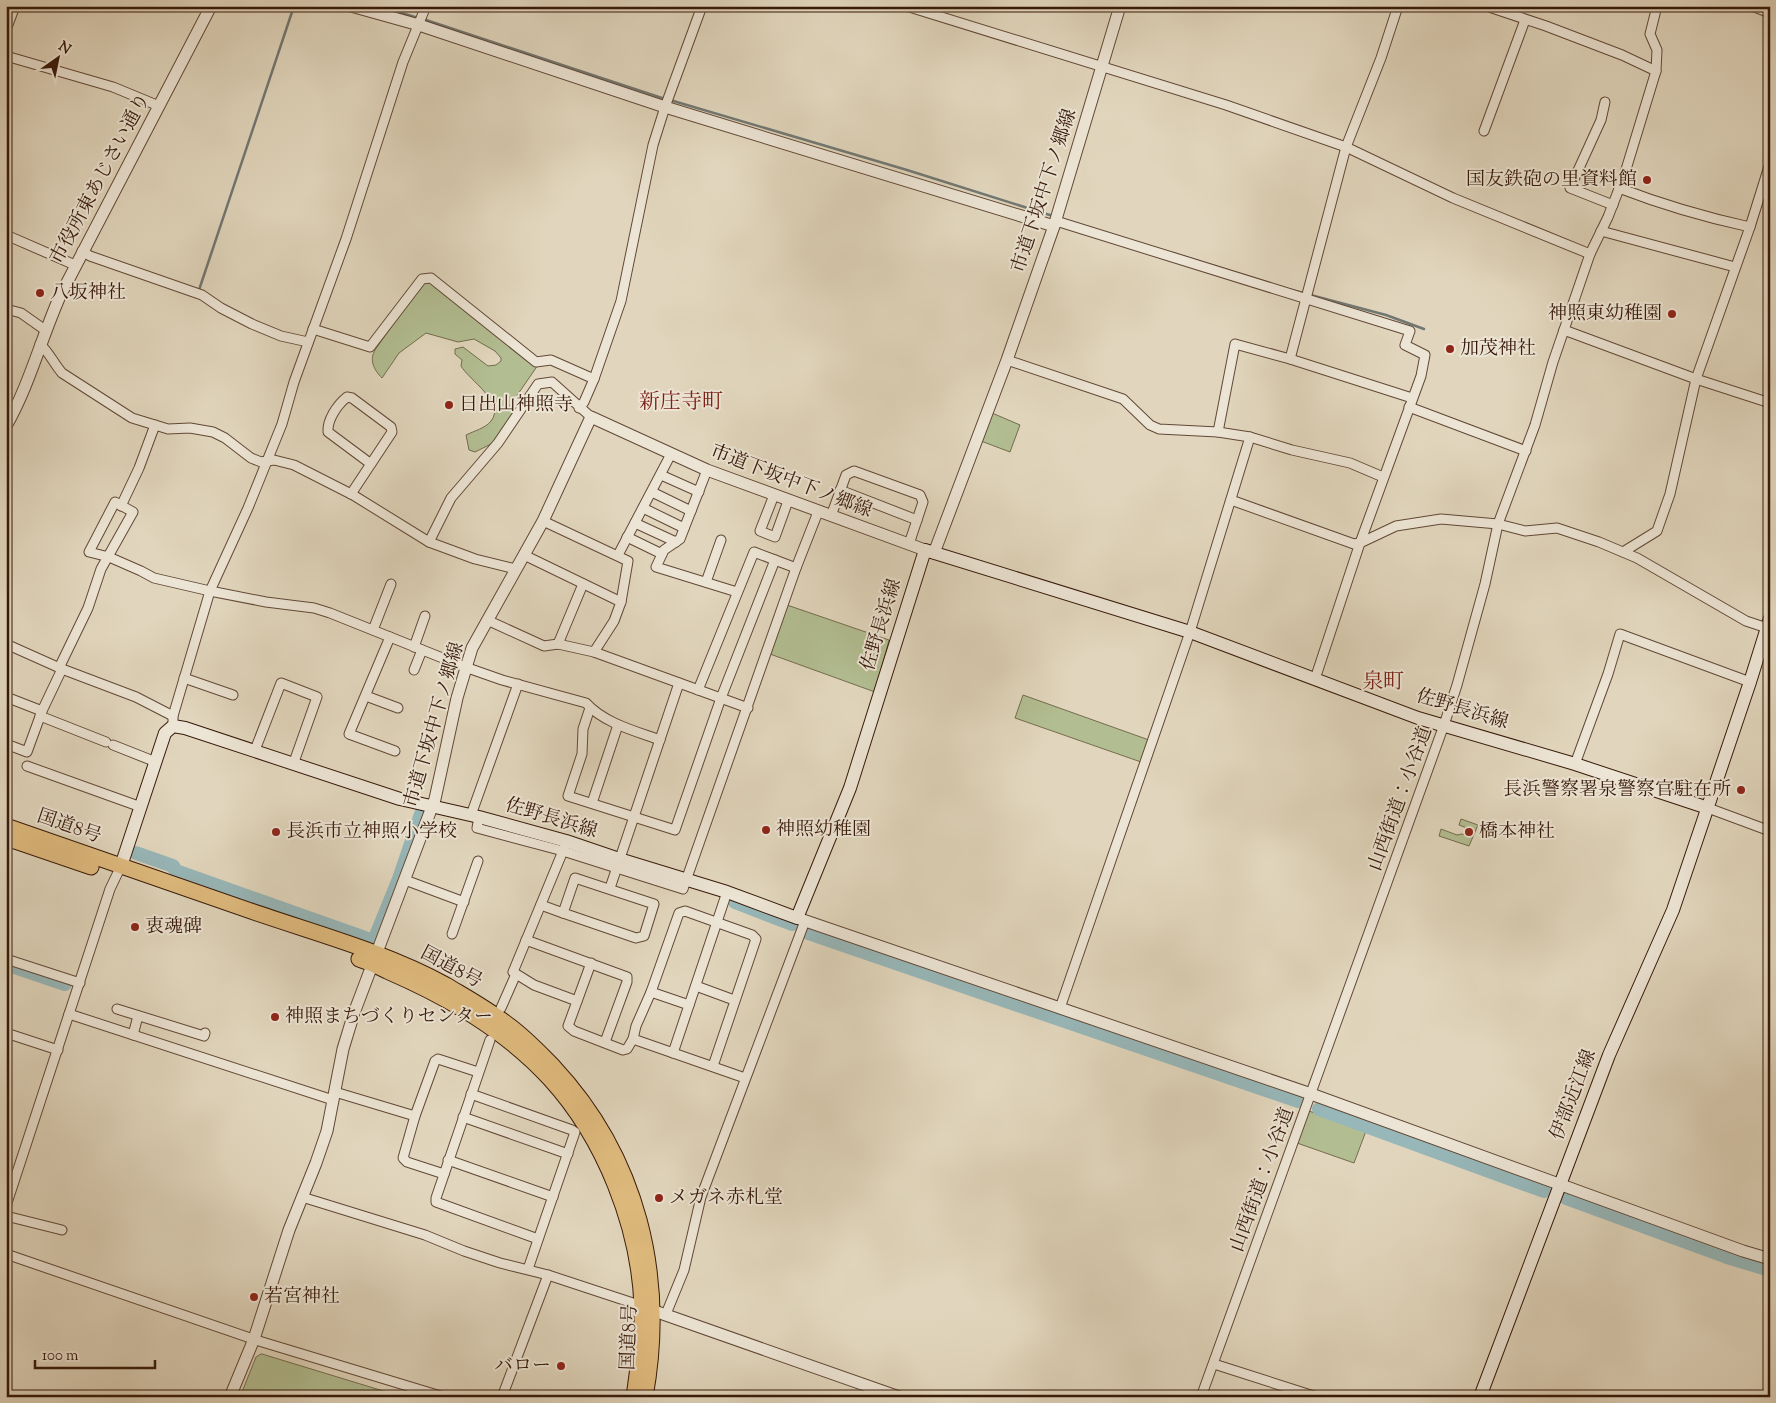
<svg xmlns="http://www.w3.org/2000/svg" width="1776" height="1403" viewBox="0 0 1776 1403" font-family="'Sorts Mill Goudy','Noto Serif JP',serif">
  <rect width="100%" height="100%" fill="#e1d6bd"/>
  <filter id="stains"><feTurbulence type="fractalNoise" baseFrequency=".004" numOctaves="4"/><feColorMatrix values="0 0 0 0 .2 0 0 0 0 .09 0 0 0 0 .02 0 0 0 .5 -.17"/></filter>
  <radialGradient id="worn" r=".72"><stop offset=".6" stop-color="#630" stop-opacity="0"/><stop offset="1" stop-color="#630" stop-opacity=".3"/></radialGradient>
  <g fill="#b2be92" stroke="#746c4e">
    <path d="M430,281L538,365L509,407L514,413L493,443L475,452L469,450L466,435C474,431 486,428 491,421C506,403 469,380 461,366L462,360L455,354V349L463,347L488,366L496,365L501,361V358L495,351L474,339L458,342L426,333L399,353L382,378C374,370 369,360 375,350L423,282Z"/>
    <polygon points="992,413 1020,425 1010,452 981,441"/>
    <polygon points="787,605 889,640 875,692 770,654"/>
    <polygon points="1023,695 1149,740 1141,762 1015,718"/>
    <polygon points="1461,819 1478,825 1469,846 1439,836 1441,829 1457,835 1462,834 1470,836 1472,830 1459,825"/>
    <polygon points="1309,1111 1366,1131 1354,1163 1297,1143"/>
    <polygon points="261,1354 262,1354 403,1397 240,1397 256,1357"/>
  </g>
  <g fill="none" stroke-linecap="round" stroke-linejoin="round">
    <g stroke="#717873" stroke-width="2.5">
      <polyline points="379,6 418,18"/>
      <polyline points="423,19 665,99"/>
      <polyline points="670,100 907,170 1053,216"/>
      <polyline points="1173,253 1288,289 1386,315 1424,329"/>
      <polyline points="199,290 294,6"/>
    </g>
    <g stroke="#97b7b9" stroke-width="14">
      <polyline points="136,853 173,866 176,871 371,940 375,938 399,879 421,814"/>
      <polyline points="735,902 792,924"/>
      <polyline points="808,933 1298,1101"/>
      <polyline points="6,964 65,984"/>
      <polyline points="1319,1109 1544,1191"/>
      <polyline points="1566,1198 1727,1257 1770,1270"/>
    </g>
    <g stroke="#624836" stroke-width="11">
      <g id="minor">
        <path d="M426,6L403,62L346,239L294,382L282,424L248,508L210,591L266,602L314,608L330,613L465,667L502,680L586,703C604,723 635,731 660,740"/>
        <polyline points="906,6 1226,105 1346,147 1453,198 1590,254"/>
        <polyline points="1486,6 1546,26 1622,55 1656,71"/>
        <polyline points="1752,6 1770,13"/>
        <polyline points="6,30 15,6"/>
        <polyline points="6,56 113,87 159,106"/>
        <polyline points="1605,102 1601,120 1570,188 1613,205"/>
        <polyline points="1484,131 1525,20"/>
        <path d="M1619,188C1663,205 1704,217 1750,227"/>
        <polyline points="1056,221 1410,331 1405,345 1425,355 1421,376 1360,543 1315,679"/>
        <polyline points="1601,231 1735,267"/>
        <polyline points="6,235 75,265"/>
        <polyline points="82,251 90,256 202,295 221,308 252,324 281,336 308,342"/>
        <polyline points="6,309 21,313 45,330"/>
        <polyline points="313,329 370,347 422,279 431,278 536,362 551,360 594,379"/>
        <polyline points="1564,330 1696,379 1770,403"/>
        <path d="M40,344C49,352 54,364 62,373L132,418L168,429L190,428L213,432L225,438L251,458L261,462L274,460L294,465L353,495L429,542L475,559L516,569"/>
        <polyline points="1290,359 1346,147 1381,58 1398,6"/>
        <polyline points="1007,360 1123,399 1150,425 1159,429 1218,432 1250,437 1292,450 1350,463 1383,477"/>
        <polyline points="1409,407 1526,451"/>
        <polyline points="579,408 584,402 594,379 621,301 653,145 665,107 702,6"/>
        <polyline points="1218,432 1235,344 1290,359 1412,398"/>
        <polyline points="707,470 680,539 664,550 656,567 737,592"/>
        <polyline points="661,475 699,492"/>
        <polyline points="840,490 917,520"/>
        <polyline points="652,492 691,511"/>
        <path d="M351,494L392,432L391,427L352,398L347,397C337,405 327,420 328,432L371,464"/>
        <polyline points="774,495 760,531 775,537 788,501"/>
        <polyline points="1231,500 1354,544 1360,543 1396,526 1441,519 1498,524 1525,531 1557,528 1599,542 1637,558 1746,621 1770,629"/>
        <polyline points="121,506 139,468 155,425"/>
        <polyline points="643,508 684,528"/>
        <polyline points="831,516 846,475 854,471 920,495 923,502 909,544"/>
        <polyline points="543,521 628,561 621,602 614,621 594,652"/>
        <polyline points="635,523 676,542"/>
        <polyline points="627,537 662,554"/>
        <polyline points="429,542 451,498 498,443 538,384 552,382 591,417"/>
        <polyline points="1623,552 1657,531 1670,494 1696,379 1750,227 1770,163"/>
        <polyline points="524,555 621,602"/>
        <polyline points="618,555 671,454"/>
        <polyline points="706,582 721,540"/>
        <polyline points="487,620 544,646 558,644 594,652 748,708"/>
        <polyline points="373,630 391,584"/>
        <polyline points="390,637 349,734 395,751"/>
        <polyline points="6,644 62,669 136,697 173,716"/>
        <polyline points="558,644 583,584"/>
        <polyline points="414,647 425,616"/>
        <polyline points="59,668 88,608 101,569 133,512 115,502 89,552 109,557 141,571 154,578 210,591 173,716 173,726"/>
        <polyline points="414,670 422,650"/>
        <polyline points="184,678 233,695"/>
        <polyline points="698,690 754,552 775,560"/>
        <polyline points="366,696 398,708"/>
        <polyline points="6,697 42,711"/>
        <polyline points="590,708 583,729 582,754 568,796 675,830 721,698 775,560 796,568"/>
        <polyline points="40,716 106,742"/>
        <polyline points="6,744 27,752 42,711 62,669"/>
        <polyline points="113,745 156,762"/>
        <polyline points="255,750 281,683 317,697 294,762"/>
        <polyline points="1575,764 1608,674 1620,634 1750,682"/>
        <polyline points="27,766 141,807"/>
        <polyline points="592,803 618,725"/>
        <polyline points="1708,808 1770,831"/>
        <polyline points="471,815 518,684"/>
        <polyline points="479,817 477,828 563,851 683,889 796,568 818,512"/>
        <polyline points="565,846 513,972 534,985 577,1001"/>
        <polygon points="575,878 654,904 644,936 636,938 563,913"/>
        <polyline points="405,880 464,902"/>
        <polyline points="610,888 679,683"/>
        <polyline points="541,905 563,913"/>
        <polyline points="452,934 478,861"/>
        <polyline points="526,940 627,977 627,982 605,1042"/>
        <polyline points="6,959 80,983"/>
        <polyline points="591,963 568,1026 574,1031 623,1050 627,1049 633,1039 636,1026 651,992 679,913 685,911 752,935 756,939 754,945 713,1066"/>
        <polyline points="696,986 734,1000"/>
        <polyline points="651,992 689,1005"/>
        <polyline points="501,1008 516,974"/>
        <polyline points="1060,1008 1190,632 1250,437"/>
        <polyline points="117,1009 204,1036 205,1033"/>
        <polyline points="69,1014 333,1100"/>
        <polyline points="6,1033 58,1050"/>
        <polyline points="133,1035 138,1016"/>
        <polyline points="633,1039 745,1078"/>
        <polyline points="490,1040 436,1198 436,1202 538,1239"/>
        <polyline points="673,1053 727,892"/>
        <polyline points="335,1092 415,1116"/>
        <polyline points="471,1094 572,1130 575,1132 528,1269"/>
        <polyline points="463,1117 568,1154"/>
        <polyline points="448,1160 553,1197"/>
        <polyline points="444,1174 407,1162 403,1158 415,1116 435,1061 438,1059 478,1072"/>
        <polyline points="302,1197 425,1235 464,1251 500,1263 548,1275 642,1306"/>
        <polyline points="6,1206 110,889 121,866"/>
        <polyline points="6,1216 62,1230"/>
        <polyline points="6,1254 259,1341 444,1397"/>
        <polyline points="666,1314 684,1270 701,1197 805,921"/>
        <polyline points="1214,1364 1317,1397"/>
        <polyline points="502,1397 548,1275"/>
        <polyline points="1201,1397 1444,725 1457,685 1485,584 1498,524 1535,425 1553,362 1590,254 1608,217 1624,176 1656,71 1657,50 1650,34 1657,6"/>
        <polyline points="1766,1397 1770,1388"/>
      </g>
    </g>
    <g stroke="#624836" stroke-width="13">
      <g id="tertiary">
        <polyline points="351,6 419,25 665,107 1054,226"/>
        <path d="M6,426C29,386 41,339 60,296L211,6"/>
        <polyline points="934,553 1007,360 1054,226 1120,6"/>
        <polyline points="797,918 1311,1094 1743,1251 1770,1259"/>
        <polyline points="646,1308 899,1397"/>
        <polyline points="230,1397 254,1339 289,1230 316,1163 327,1131 343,1049 354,1013 435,799 457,698 472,648 543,521 591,417 707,470 925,550"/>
      </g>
    </g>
    <g stroke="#371909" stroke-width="14">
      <g id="secondary">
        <polyline points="121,866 165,733 173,726 185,728 400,799 479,817 566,841 619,859 727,892 797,918 850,788 925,550 1190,632 1418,718 1575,764 1708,808"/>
        <polyline points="1480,1397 1609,1055 1673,910 1750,682 1770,618"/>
      </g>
    </g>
    <g stroke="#371909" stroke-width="17">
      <g id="trunk">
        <path d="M6,826C87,854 167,882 248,910C314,933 384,951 446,985C466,997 488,1009 507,1024C524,1036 538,1051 553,1066C638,1157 667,1276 645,1397"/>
        <polyline points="6,838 91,867"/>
        <path d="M359,959C369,962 378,966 387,971C447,997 505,1030 550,1079C604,1138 639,1226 642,1306C643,1336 638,1367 634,1397"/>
      </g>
    </g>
    <use href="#minor" stroke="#ece4d4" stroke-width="9"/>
    <use href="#tertiary" stroke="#ece4d4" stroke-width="11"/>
    <use href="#secondary" stroke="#ece4d4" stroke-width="12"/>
    <use href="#trunk" stroke="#e0bb7e" stroke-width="15"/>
  </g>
  <g fill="#8f2418" stroke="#ece4d4" stroke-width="2">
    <circle cx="1647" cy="180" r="5"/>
    <circle cx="40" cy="293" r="5"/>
    <circle cx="1672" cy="314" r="5"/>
    <circle cx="1450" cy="349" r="5"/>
    <circle cx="449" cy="405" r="5"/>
    <circle cx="1741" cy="790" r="5"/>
    <circle cx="766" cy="830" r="5"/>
    <circle cx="276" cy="832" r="5"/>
    <circle cx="1469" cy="832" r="5"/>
    <circle cx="135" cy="927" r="5"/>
    <circle cx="275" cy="1017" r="5"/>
    <circle cx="659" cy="1198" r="5"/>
    <circle cx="254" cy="1297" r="5"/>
    <circle cx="561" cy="1366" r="5"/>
  </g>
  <g text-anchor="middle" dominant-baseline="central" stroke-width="4" stroke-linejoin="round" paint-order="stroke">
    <g font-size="19" fill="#371909" stroke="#ece4d4">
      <text transform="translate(101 179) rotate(-62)">市役所東あじさい通り</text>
      <text transform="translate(1045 191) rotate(-72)">市道下坂中下ノ郷線</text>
      <text transform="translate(791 482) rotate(21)">市道下坂中下ノ郷線</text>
      <text transform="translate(882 625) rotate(-73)">佐野長浜線</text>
      <text transform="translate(1462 710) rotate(17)">佐野長浜線</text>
      <text transform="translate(435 725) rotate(-74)">市道下坂中下ノ郷線</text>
      <text transform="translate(1401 799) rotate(-70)">山西街道：小谷道</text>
      <text transform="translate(551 819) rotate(17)">佐野長浜線</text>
      <text transform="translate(69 827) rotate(19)">国道8号</text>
      <text transform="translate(451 968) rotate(28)">国道8号</text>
      <text transform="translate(1574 1095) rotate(-69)">伊部近江線</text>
      <text transform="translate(1263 1180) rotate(-70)">山西街道：小谷道</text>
      <text transform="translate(630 1337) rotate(-88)">国道8号</text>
    </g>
    <g font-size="19" fill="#371909" stroke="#ece4d4" text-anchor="start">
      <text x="1637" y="180" text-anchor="end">国友鉄砲の里資料館</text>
      <text x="50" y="293">八坂神社</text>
      <text x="1662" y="314" text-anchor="end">神照東幼稚園</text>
      <text x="1460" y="349">加茂神社</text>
      <text x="459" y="405">日出山神照寺</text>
      <text x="1731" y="790" text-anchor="end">長浜警察署泉警察官駐在所</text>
      <text x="776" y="830">神照幼稚園</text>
      <text x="286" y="832">長浜市立神照小学校</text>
      <text x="1479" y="832">橋本神社</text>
      <text x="145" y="927">衷魂碑</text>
      <text x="285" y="1017">神照まちづくりセンター</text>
      <text x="669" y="1198">メガネ赤札堂</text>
      <text x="264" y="1297">若宮神社</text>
      <text x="551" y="1366" text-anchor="end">バロー</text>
    </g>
    <g font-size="21" fill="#7a1f14" stroke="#ece4d4">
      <text x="681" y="403">新庄寺町</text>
      <text x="1383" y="683">泉町</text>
    </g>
  </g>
  <rect width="1776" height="1403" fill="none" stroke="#e1d6bd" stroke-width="25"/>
  <rect x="8" y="8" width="1761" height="1388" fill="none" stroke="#371909" stroke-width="2.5"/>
  <rect x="12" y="12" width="1751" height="1378" fill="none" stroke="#371909"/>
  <g transform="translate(58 58) rotate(33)" stroke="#ece4d4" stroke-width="4" paint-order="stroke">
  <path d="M0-4L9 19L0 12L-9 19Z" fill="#371909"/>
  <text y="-8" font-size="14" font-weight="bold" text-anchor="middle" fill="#371909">N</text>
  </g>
  <path d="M35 1360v8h120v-8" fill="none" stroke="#371909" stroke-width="2.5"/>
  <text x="42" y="1360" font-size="15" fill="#371909" stroke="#ece4d4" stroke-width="4" paint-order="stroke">100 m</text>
  <rect width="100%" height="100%" filter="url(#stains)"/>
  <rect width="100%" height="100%" fill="url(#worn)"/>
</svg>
